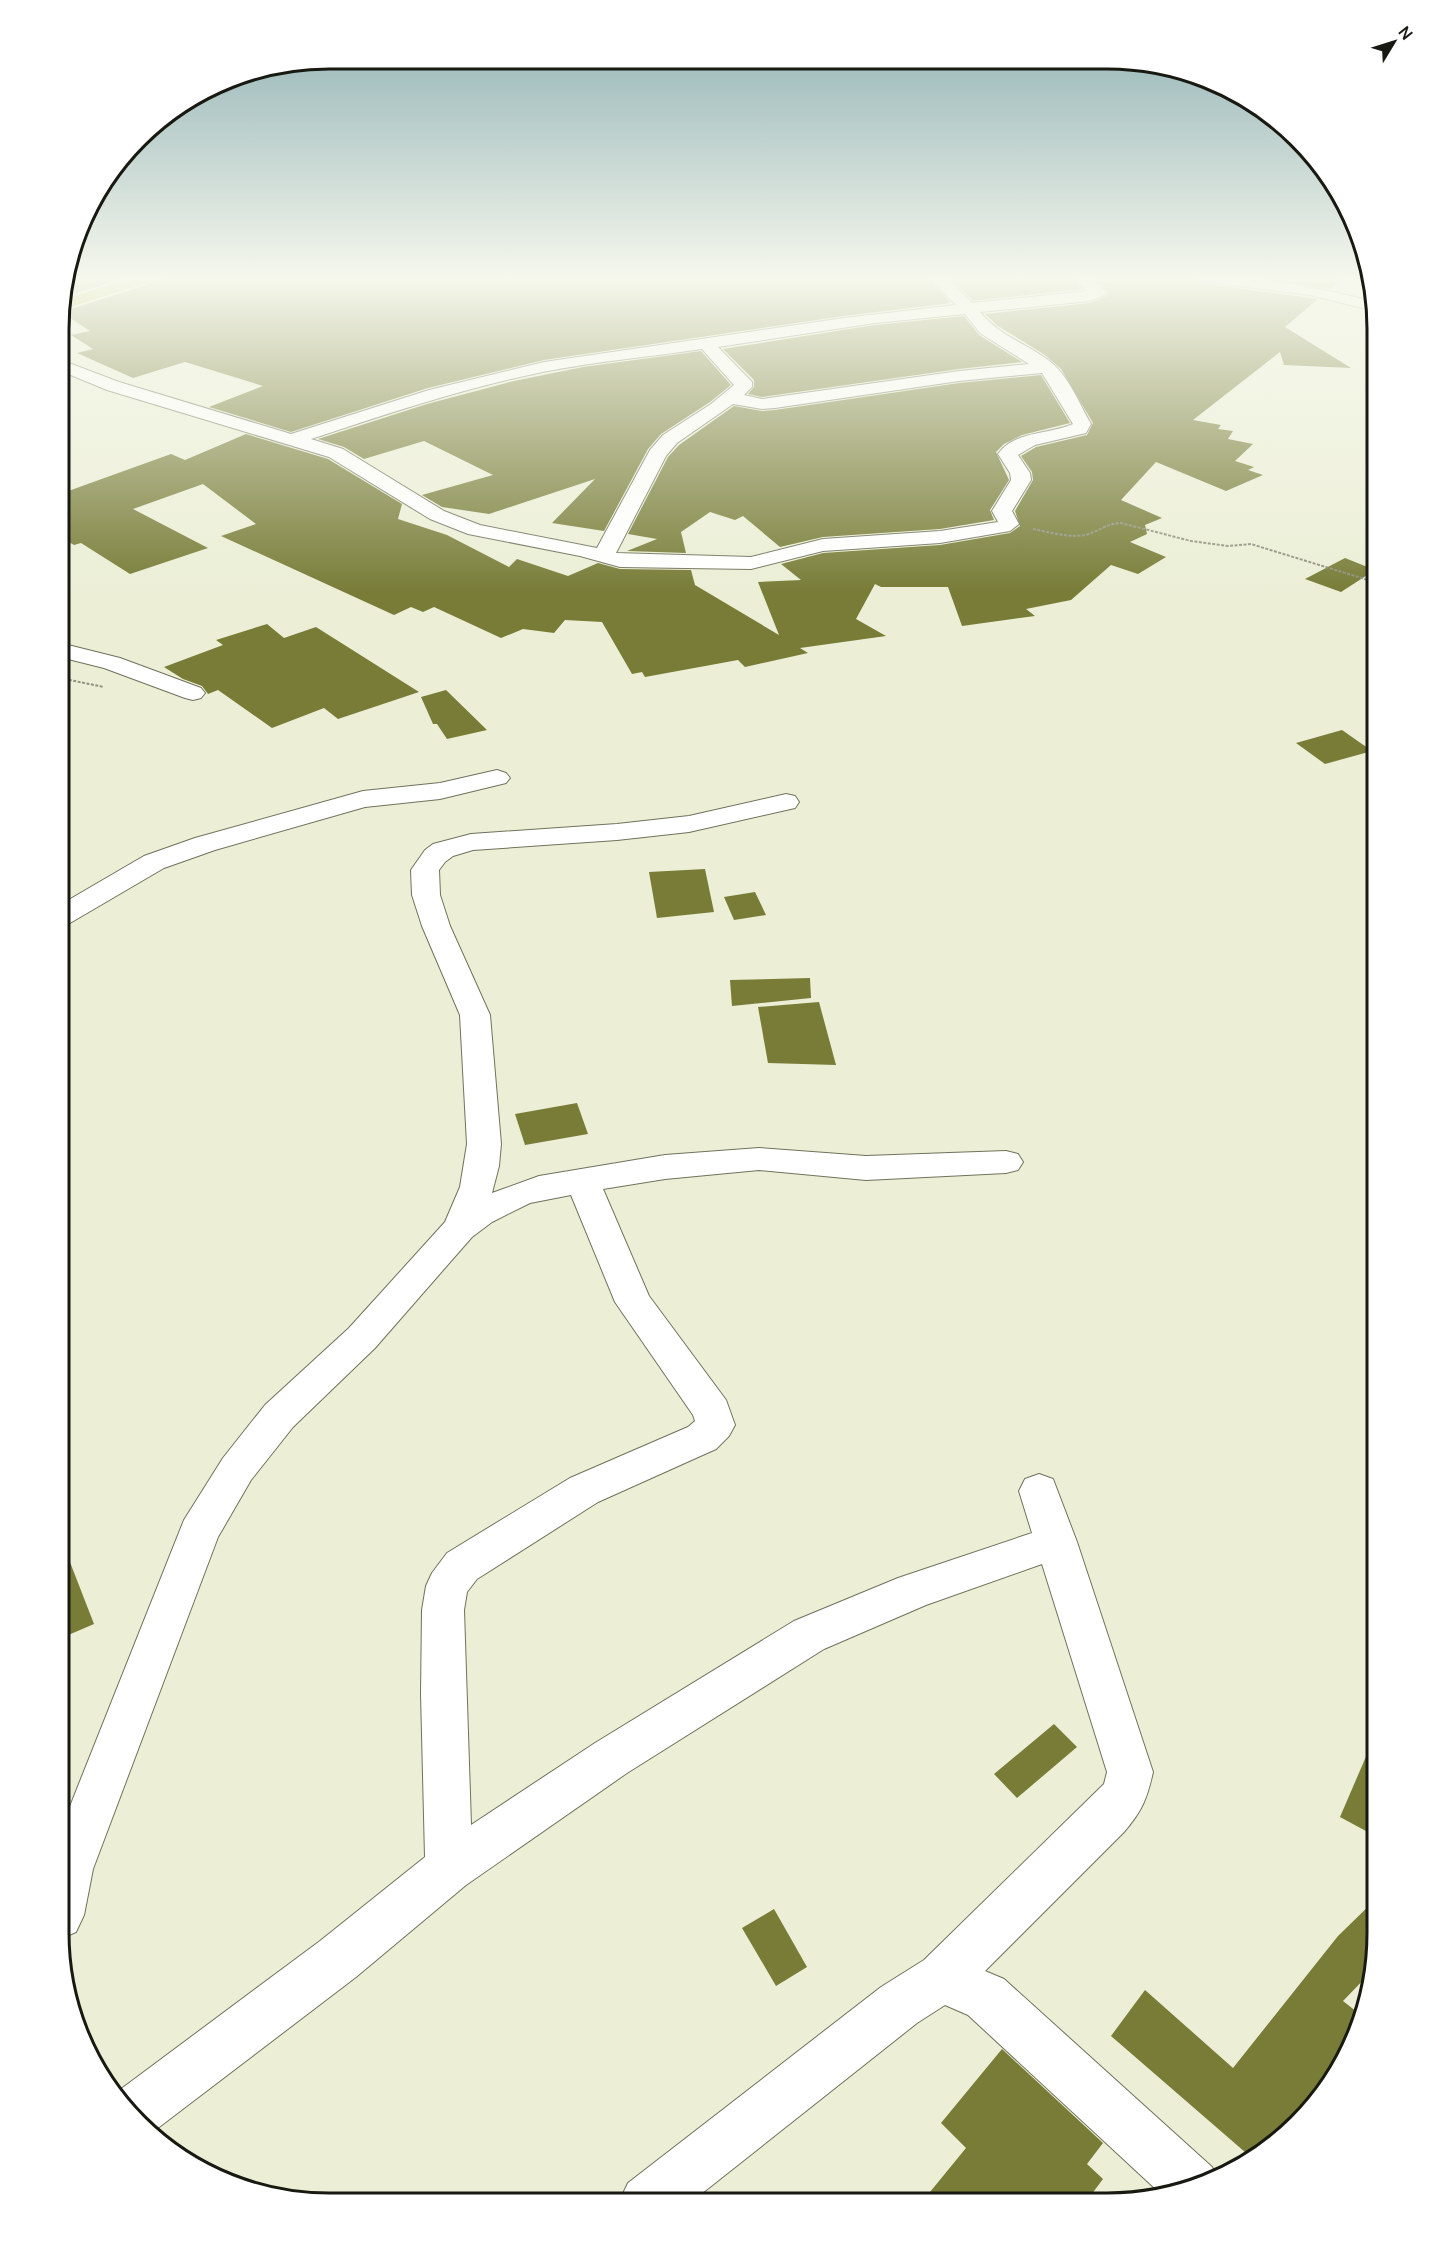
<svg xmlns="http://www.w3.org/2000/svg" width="1436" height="2262" viewBox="0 0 1436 2262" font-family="Manrope,sans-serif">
  <rect width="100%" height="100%" fill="#ecefd6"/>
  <g fill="#787c37">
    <polygon points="66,276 131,276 61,298"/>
    <polygon points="164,276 926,276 951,303 844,316 544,360 428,388 291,432 209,407 263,386 185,362 133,378 77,353 93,349 71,335 90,331 61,312 160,281"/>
    <polygon points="948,276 1068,276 1082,289 973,301"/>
    <polygon points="1088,276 1189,276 1199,283 1318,299 1285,327 1351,368 1284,365 1280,352 1193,420 1221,425 1218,429 1233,431 1228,439 1253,444 1235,461 1254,467 1248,470 1263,475 1226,491 1156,462 1121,500 1162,518 1145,525 1147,534 1130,542 1166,557 1138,574 1111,565 1071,600 1026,609 1035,616 962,626 948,587 881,587 875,584 856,619 886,636 800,648 808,653 745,667 738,660 645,677 642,672 632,674 602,622 565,620 554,633 523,629 501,638 434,607 423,612 411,607 394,615 221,536 256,524 203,484 133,509 208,548 130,574 81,543 74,545 60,537 60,494 171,454 185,460 246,434 328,459 402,504 398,519 447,535 509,567 517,559 568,576 598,563 620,569 691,570 695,585 779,635 758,582 801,580 781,564 823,553 940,545 1010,533 1020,526 1015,511 1033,480 1032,472 1021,456 1036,447 1087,435 1093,423 1061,369 1045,355 998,326 985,314 1090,303 1106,296 1108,292 1104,286"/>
    <polygon points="1242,276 1347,276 1331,289"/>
    <polygon points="964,316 979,335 1022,362 959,369 762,397 748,394 754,387 754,380 723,349 875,325"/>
    <polygon points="701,351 731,385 710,402 661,434 648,449 604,531 552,523 595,479 489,514 442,507 422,495 493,475 424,441 364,459 344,447 318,439 427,404 514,381 583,367"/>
    <polygon points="1041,375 1070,423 1022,435 1004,444 996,452 1009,480 990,510 994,520 940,529 823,537 780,547 743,516 735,520 710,512 681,532 686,553 627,551 657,539 628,534 668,457 679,445 734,406 762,411 775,410 959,383"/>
    <polygon points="1345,558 1375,570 1341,592 1305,579"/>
    <polygon points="267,624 284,638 316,627 419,692 338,719 324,708 272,728 218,690 208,694 202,686 183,679 164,667 223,645 216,640"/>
    <polygon points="446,690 487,730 447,739 437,724 433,724 421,697"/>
    <polygon points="1342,730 1372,751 1325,764 1296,743"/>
    <polygon points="705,869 714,912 657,918 649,872"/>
    <polygon points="755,892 766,915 734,920 724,897"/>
    <polygon points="810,978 811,998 732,1006 730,980"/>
    <polygon points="819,1002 836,1065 768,1063 758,1007"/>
    <polygon points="577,1103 588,1134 525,1145 515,1114"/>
    <polygon points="59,1539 61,1539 94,1624 59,1639"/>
    <polygon points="1054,1724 1077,1747 1017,1798 994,1774"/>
    <polygon points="1377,1731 1377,1837 1340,1817"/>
    <polygon points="1377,1898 1377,1951 1372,1971 1343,2001 1362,2016 1357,2036 1322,2098 1272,2147 1253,2159 1111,2036 1145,1990 1233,2068 1338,1936"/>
    <polygon points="774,1909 807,1967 776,1986 742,1928"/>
    <polygon points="1002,2049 1103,2143 1087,2164 1103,2179 1085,2203 921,2203 966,2148 941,2123"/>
  </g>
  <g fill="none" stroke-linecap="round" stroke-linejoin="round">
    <g stroke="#70725c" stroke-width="2">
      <g id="minor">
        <path d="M928,276H945L972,303L1087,291L1070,276C1086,276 1096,279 1106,292L1104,295L1090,301L980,312C1001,338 1030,344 1053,364C1070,379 1080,405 1091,424L1086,433L1035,445L1018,455L1030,473L1031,480L1012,511L1019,524L1010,531L940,543L823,551L751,569L620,567L580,556L468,534L430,519L329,457L107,390L61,371V360L119,382L291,434L429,390L544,362L844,318L956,305ZM965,314L980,333L1029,364L959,371L762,399L744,395L752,387V382L718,347L875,323ZM702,349L734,385L711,404L663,435L650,450L597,548L480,525L444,511L343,449L311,439C387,414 464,388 543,372C596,361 649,357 702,349ZM1042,373L1073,424C1049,435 1015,430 998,454L1010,473L1011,480L992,511L998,522L940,531L823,539L751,557L616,553L666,456L677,443L733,404L762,409L775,408L959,381Z"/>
        <path d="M1191,276C1254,276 1312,286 1372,301L1374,311L1310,295L1199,281Z"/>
        <polygon points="60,643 120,658 201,688 205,693 201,698 193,700 185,698 104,668 60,657"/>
        <polygon points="497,770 506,773 510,778 506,783 440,799 365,807 215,850 164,868 70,923 60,926 60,905 144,856 195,838 363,791 440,783"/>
        <path d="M786,794L795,796L799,802L795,808L689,832L617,840L473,850L453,856L445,862L439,870L440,895L450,926L490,1015L501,1144L499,1166L492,1193L539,1176L665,1155L759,1148L866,1156L1006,1151L1018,1154L1023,1162L1018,1170L1006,1173L866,1180L759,1170L665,1179L603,1189L649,1296L726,1400L735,1425L729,1436L716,1449L598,1502L477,1579L467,1592L464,1610L471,1825L595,1743L794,1621L898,1578L1032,1533L1019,1491L1025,1479L1039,1474L1053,1479L1077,1542L1153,1772C1147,1799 1142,1811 1124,1832L985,1971L1004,1979L1212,2167L1218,2179L1211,2183L1160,2193L968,2015L945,2005L917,2023L691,2202H619L628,2183L881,1987L924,1960L1104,1784L1107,1772L1042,1564L926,1605L824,1649L627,1773L466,1885L356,1977L150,2134L113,2095L320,1941L425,1857L421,1694L422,1610L426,1586L432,1573L447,1553L570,1478L688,1427L695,1421L693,1415L615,1302L571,1195L530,1203L492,1222L472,1237L375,1348L293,1427L251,1480L218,1537L93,1869L84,1915L76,1932L60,1939L59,1834L184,1520L223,1458L265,1405L349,1328L445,1222L460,1187L467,1144L460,1015L422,926L412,895L411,870L425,850L433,844L471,834L617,824L689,816Z"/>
      </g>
    </g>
    <g stroke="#fff" stroke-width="2">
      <polygon id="highway" points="138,276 162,276 159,279 61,310 61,300"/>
    </g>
    <g stroke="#909280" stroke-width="2" stroke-dasharray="3 1.5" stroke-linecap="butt">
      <path d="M1033,529C1049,532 1068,538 1085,535C1098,532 1107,523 1121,523L1191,541L1228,546L1251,544L1368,580"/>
      <polyline points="60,678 104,687"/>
    </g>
    <use href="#minor" fill="#fff" fill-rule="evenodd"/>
    <use href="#highway" fill="#adb411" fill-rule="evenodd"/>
  </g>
  <linearGradient id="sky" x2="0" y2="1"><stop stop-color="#8aadb1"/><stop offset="0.47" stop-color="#f6f8ed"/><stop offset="1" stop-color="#f6f8ed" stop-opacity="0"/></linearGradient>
  <rect width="1436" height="593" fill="url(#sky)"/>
  <path d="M0 0H1436V2262H0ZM329 69H1107A260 260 0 0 1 1367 329V1933A260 260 0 0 1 1107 2193H329A260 260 0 0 1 69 1933V329A260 260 0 0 1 329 69Z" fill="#fff" fill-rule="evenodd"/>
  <path fill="none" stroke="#181910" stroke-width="3" d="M329 69H1107A260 260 0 0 1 1367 329V1933A260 260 0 0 1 1107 2193H329A260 260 0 0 1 69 1933V329A260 260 0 0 1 329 69Z"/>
  <g transform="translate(1394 42) rotate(52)" stroke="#ffffff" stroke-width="4.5" paint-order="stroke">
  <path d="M0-4.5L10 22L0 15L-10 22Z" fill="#181910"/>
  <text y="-9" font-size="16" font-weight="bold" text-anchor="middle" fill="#181910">N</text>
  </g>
</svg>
